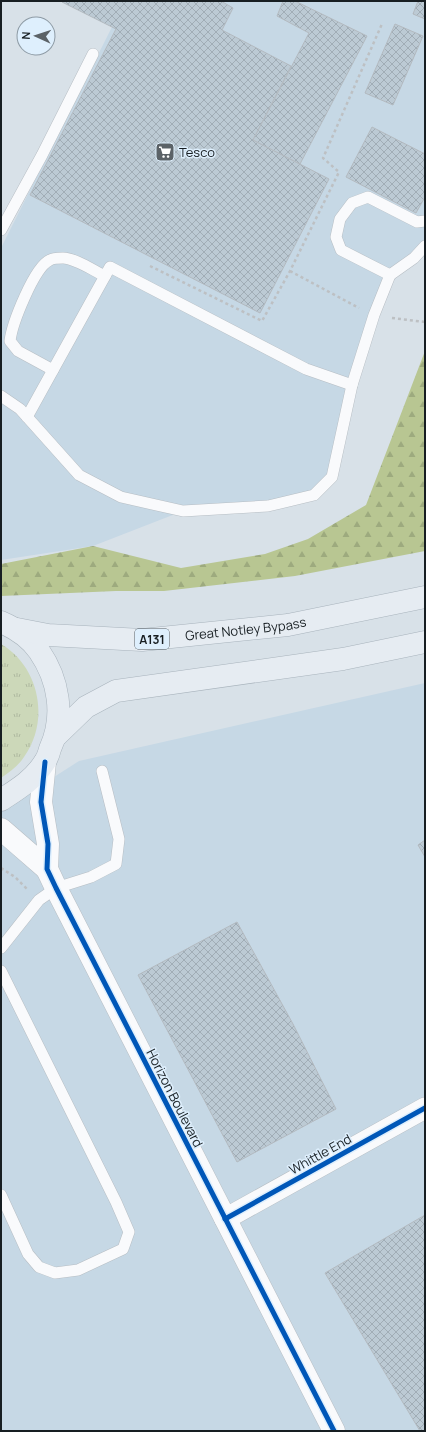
<svg xmlns="http://www.w3.org/2000/svg" width="426" height="1432" viewBox="0 0 426 1432" font-family="Manrope,sans-serif">
  <defs>
    <pattern id="grass-tufts" width="24" height="20" patternUnits="userSpaceOnUse"><rect width="24" height="20" fill="#ccd8b9"/><path d="M3 7l-1-3M5 7V3M7 7l1-3M15 17l-1-3M17 17v-4M19 17l1-3" fill="none" stroke="#aeb99f"/></pattern>
    <pattern id="forest-firs" width="22" height="20" patternUnits="userSpaceOnUse"><rect width="22" height="20" fill="#b8c692"/><path d="M5 1l3.5 6h-7zM16 11l3.5 6h-7z" fill="#9daa7e"/></pattern>
    <pattern id="building-cross-hatch" width="8" height="8" patternUnits="userSpaceOnUse"><rect width="8" height="8" fill="#bccad4"/><path d="M0 0l8 8M0 8l8-8" fill="none" stroke="#a1adb6"/></pattern>
  </defs>
  <rect width="100%" height="100%" fill="#d8e1e8"/>
  <g fill="#c6d8e5">
    <polygon points="125,1 425,1 425,246 390,275 374,315 332,477 314,495 183,511 93,546 1,560 1,248"/>
    <polygon points="425,683 425,1431 1,1431 1,811 79,761"/>
  </g>
  <path fill="url(#grass-tufts)" d="M1,644C40,667 50,721 24,757C18,766 10,772 1,778Z"/>
  <polygon fill="url(#forest-firs)" points="425,351 425,551 295,576 164,591 116,591 1,596 1,564 93,546 181,568 265,554 308,539 366,505"/>
  <g fill="url(#building-cross-hatch)" stroke="#b3bac0">
    <polygon points="62,1 221,1 233,8 222,30 291,66 253,140 329,179 260,313 30,195 116,29 62,2"/>
    <polygon points="283,1 295,1 367,36 300,164 253,140 309,33 277,16"/>
    <polygon points="418,1 425,1 425,19 413,14"/>
    <polygon points="395,24 423,36 393,105 365,93"/>
    <polygon points="372,127 425,154 425,197 416,213 346,177"/>
    <polygon points="425,840 425,857 418,845"/>
    <polygon points="237,922 293,1024 336,1109 237,1162 138,975"/>
    <polygon points="425,1215 425,1431 420,1431 325,1273"/>
  </g>
  <g fill="none" stroke-linecap="round" stroke-linejoin="round">
    <g stroke="#b7bec4" stroke-width="12">
      <g id="service">
        <polyline points="1,230 42,155 93,54"/>
        <polyline points="390,275 414,258 425,246"/>
        <path d="M53,370L18,351L10,341C12,324 34,267 50,260C53,258 60,258 63,258C75,258 94,271 105,276"/>
        <polyline points="1,396 20,409 79,475 121,497 183,511 268,506 314,495 332,477 352,385 374,315 390,275 341,250 336,237 340,219 352,203 368,197 417,222 425,221"/>
        <polyline points="27,417 110,267 306,369 352,385"/>
        <polyline points="1,948 39,900 56,888 91,877 116,864 119,839 102,771"/>
        <polyline points="1,971 116,1202 129,1232 123,1249 78,1270 55,1273 39,1267 28,1254 1,1195"/>
      </g>
    </g>
    <g stroke="#b7bec4" stroke-width="22">
      <polyline id="minor" points="225,1219 425,1108"/>
    </g>
    <g stroke="#b7bec4" stroke-width="23">
      <g id="tertiary">
        <polyline points="45,762 41,802 48,844 47,869 56,888 334,1431"/>
        <polyline points="1,829 47,869"/>
      </g>
    </g>
    <g stroke="#a8b3bc" stroke-width="23">
      <g id="trunk">
        <path d="M1,622C15,628 30,638 39,651C59,680 65,716 50,749C49,753 47,759 44,763C33,780 18,789 1,800"/>
        <path id="s1" d="M17,629L48,635L142,640L288,625L425,597"/>
        <polyline points="56,736 86,707 116,691 343,659 425,642"/>
      </g>
    </g>
    <g stroke="#bdc0c3" stroke-width="2.5" stroke-dasharray="3 3" stroke-linecap="butt">
      <polyline points="150,266 262,321 290,271 339,172 323,158 382,24"/>
      <polyline points="290,271 359,308"/>
      <polyline points="392,318 425,322"/>
      <polyline points="1,868 15,877 27,889"/>
    </g>
    <use href="#service" stroke="#f9fafc" stroke-width="11"/>
    <use href="#minor" stroke="#f9fafc" stroke-width="21"/>
    <use href="#tertiary" stroke="#f9fafc" stroke-width="22"/>
    <use href="#trunk" stroke="#e6ecf2" stroke-width="22"/>
    <g stroke="#deeffd" stroke-width="8">
      <g id="cycleway">
        <polyline points="45,762 41,802 48,844 47,869 56,888 334,1431"/>
        <polyline points="225,1219 425,1108"/>
      </g>
    </g>
    <use href="#cycleway" stroke="#0057b8" stroke-width="5"/>
  </g>
  <defs>
    <g id="supermarket-square" transform="scale(1)"><rect x="-9" y="-9" width="18" height="18" rx="4" fill="#5b6267" stroke="#deeffd"/><path d="M-6-5.5h2.5l.6 2H6L4.5 2H-2.5L-4.4-4H-6ZM-1.5 3.2a1.3 1.3 0 1 0 .1 0ZM3 3.2a1.3 1.3 0 1 0 .1 0Z" fill="#fff"/></g>
  </defs>
  <g fill-rule="evenodd">
    <use href="#supermarket-square" x="165" y="152"/>
  </g>
  <g text-anchor="middle" dominant-baseline="central" stroke-width="3" stroke-linejoin="round" paint-order="stroke">
    <rect fill="#deeffd" stroke="#535d64" stroke-width="1" x="135" y="629" width="34" height="20" rx="3"/>
    <g font-size="12" font-weight="bold" fill="#171e22">
      <text x="152" y="639">A131</text>
    </g>
    <g font-size="13" fill="#171e22" stroke="#deeffd" text-anchor="start">
      <text x="179" y="152">Tesco</text>
    </g>
    <g font-size="13" fill="#171e22" stroke="#deeffd">
      <text stroke="none"><textPath href="#s1" startOffset="230">Great Notley Bypass</textPath></text>
      <text transform="translate(175 1098) rotate(63)">Horizon Boulevard</text>
      <text transform="translate(320 1154) rotate(-29)">Whittle End</text>
    </g>
  </g>
  <rect width="426" height="1432" fill="none" stroke="#171e22" stroke-width="4"/>
  <g transform="translate(36 36) rotate(273)"><circle r="19" fill="#deeffd" stroke="#8e9ba5"/>
  <path d="M0-3L7 15L0 10L-7 15Z" fill="#5b6267"/>
  <text y="-6" font-size="11" font-weight="bold" text-anchor="middle" fill="#171e22">N</text>
  </g>
</svg>
